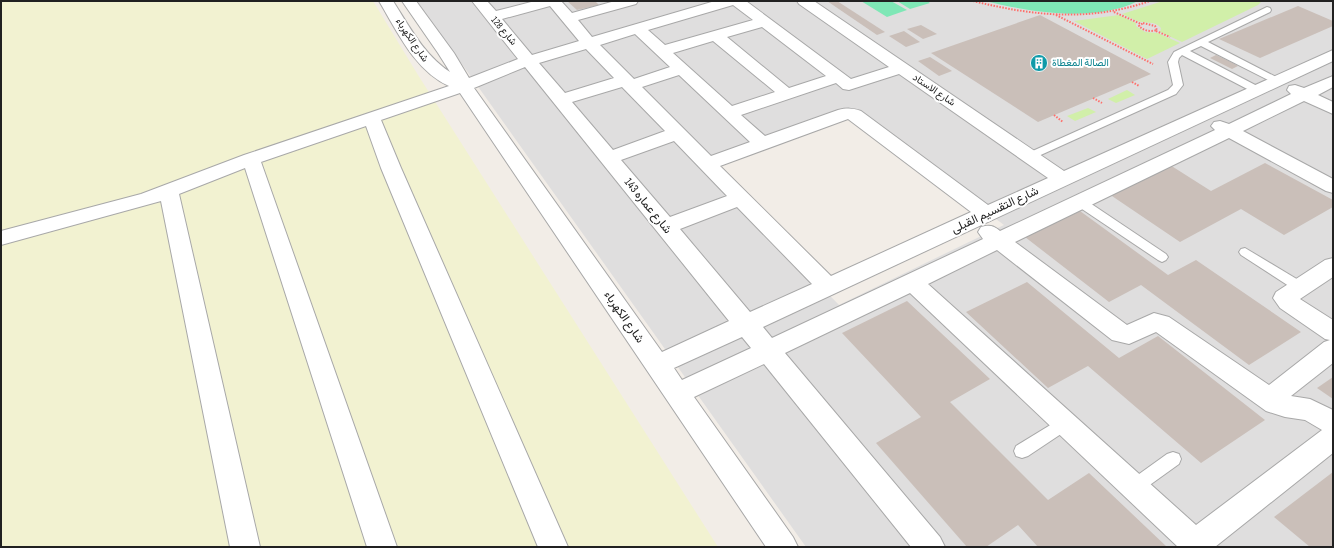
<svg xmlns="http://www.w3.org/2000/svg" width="1334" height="548" viewBox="0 0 1334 548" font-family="'Sofia Sans Condensed',Vazirmatn,sans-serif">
  <rect width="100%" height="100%" fill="#f2ede7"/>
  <path fill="#dfdede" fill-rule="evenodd" d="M417,1H1333V547H806ZM852,110L1004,225L839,305L703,165Z"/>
  <polygon fill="#f2f2d1" points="1,1 373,1 418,75 718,547 1,547"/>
  <g fill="#d1efa9">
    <path d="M1163,1H1260L1261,2L1258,5L1182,42L1160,32L1161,28C1154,20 1146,24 1137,21C1132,19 1127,16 1122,14Z"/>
    <polygon points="1119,15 1136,23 1136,26 1145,32 1158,33 1180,43 1147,59 1074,21"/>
    <polygon points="1127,90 1135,95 1116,103 1108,99"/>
    <polygon points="1088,108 1096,112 1075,121 1067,116"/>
  </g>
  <g fill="#7fe7b6">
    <polygon points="861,1 891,1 907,10 887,17"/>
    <polygon points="897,1 927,1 930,3 910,9"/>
    <path d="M985,1H1138C1095,23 1030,12 985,1Z"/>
  </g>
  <g fill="#cabfb9">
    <polygon points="567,1 595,1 599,5 577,10"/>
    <polygon points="827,1 837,1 885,32 877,35"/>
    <polygon points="1298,6 1333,21 1333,26 1260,58 1219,39"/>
    <polygon points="1040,15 1151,74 1038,122 931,53"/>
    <polygon points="921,25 937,34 923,39 907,29"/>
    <polygon points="904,31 920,42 906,47 889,36"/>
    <polygon points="1216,55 1233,63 1238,66 1232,69 1210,58"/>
    <polygon points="930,57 952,71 939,76 918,61"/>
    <polygon points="1265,163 1333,200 1333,207 1284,235 1241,209 1180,242 1109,194 1170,165 1211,191"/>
    <polygon points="1080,211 1168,275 1196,260 1301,332 1249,365 1141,285 1109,302 1025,237"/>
    <polygon points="1027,282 1119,358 1158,336 1265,420 1201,463 1088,366 1048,388 966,312"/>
    <polygon points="907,301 990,379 950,402 1048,500 1089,473 1167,547 1038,547 1018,525 986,547 967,547 876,443 921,417 842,333"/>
    <polygon points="1333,377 1333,399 1317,388"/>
    <polygon points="1333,472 1333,547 1310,547 1274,517"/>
  </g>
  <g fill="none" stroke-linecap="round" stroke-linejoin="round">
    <g stroke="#a8a8a8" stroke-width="2">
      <g id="service">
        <polygon points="1267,7 1270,8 1271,10 1270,12 1208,42 1280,79 1282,81 1280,83 1274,83 1201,46 1190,51 1261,88 1262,90 1261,92 1253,92 1182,55 1179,58 1178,62 1183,85 1176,94 1034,158 1026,158 1024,156 1026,154 1168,90 1173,85 1168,62 1174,52"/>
        <polygon points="1080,198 1084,199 1166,254 1168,257 1166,260 1162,262 1158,260 1076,205 1074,202 1076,199"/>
        <polygon points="1245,248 1305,284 1307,287 1305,290 1300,292 1295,290 1241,255 1239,252 1241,249"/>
        <polygon points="1065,416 1070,418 1073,423 1070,428 1028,456 1022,458 1016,456 1014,451 1016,446"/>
        <polygon points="1173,452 1179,454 1181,459 1179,464 1140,492 1134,495 1128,492 1126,487 1128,482 1167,454"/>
      </g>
    </g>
    <g stroke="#a8a8a8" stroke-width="2">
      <path id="minor" d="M379,1H393C409,26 424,55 450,72L438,53L402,1H416L454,53L469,78L518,59L472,1H487L496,11L535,1H561L572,13L615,1H638L636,4L578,20L592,37L715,1H746L851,79L889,67L799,4L797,1H814L1064,171L1333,50V61L763,327L772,338L983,239L978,232L981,227C989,225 993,225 1000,231L1215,130L1211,126L1214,122L1220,121L1229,124L1291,94L1287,90L1289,86L1295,85L1304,88L1333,76V87L1318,95L1333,102V114L1304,101L1243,131L1333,179V193L1326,191L1229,138L1015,242L1127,325L1154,313L1169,317L1269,385L1324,342L1330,340L1325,339L1280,308L1273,298L1276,292L1325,260L1333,258V277L1300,299L1333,320V363L1291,396L1310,399L1333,410V453L1215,547H1178L910,293L785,353L940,537L945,547H911L764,364L694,397L793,537L798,547H766L460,93L381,120L401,168L568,547H538L381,168L366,126L261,162L397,547H367L245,168L179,194L260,547H230L161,201L1,245V231L141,194L244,155L449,86C415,71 397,31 379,1ZM733,5L753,20L665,45L648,30ZM550,6L579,41L532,55L502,19ZM762,27L826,76L789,88L727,37ZM635,34L670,67L634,79L600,45ZM713,41L775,92L732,106L673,53ZM586,49L614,78L565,93L539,63ZM525,67L729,321L662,352L474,88ZM899,74L1048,178L988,205L861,111C852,108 847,108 838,110L765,136L741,115L836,83L843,89L849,90ZM679,75L750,142L711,156L642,87ZM622,87L665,131L613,150L572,102ZM848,119L971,212L831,276L720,166ZM674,141L727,196L670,217L621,160ZM737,207L812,284L750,312L680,229ZM997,250L1112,340L1129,344L1156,332L1266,411L1285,417L1305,420L1322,430L1196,525L928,284ZM742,337L751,348L682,380L674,368Z"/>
    </g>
    <g stroke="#ff6e6a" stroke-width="2" stroke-dasharray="1.5 1.5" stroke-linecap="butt">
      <path d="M973,1C1034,16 1089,22 1150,1"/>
      <polyline points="1114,12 1141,24"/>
      <polyline points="1056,15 1153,64"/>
      <path d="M1143,23L1155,26L1157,30C1150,32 1144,31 1139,26Z"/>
      <polyline points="1156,31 1170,37"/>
      <polyline points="1132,82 1139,86"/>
      <polyline points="1093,98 1102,103"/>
      <polyline points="1054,115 1063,122"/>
    </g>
    <use href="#service" fill="#fff" fill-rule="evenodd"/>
    <use href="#minor" fill="#fff" fill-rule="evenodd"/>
  </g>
  <defs>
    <g id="building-disc" transform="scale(0.9)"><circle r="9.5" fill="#0f9aa8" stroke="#fff"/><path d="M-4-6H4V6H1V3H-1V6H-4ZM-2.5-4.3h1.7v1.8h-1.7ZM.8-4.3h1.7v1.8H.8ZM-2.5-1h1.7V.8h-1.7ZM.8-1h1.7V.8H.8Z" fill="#fff"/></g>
  </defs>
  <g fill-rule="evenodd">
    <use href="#building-disc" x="1039" y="63"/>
  </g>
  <g text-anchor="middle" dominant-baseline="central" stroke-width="4" stroke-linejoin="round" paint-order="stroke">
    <g font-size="10" fill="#212121" stroke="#fff">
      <text transform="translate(504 31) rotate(50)">شارع 128</text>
      <text transform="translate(412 40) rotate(56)">شارع الكهرباء</text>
      <text transform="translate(934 90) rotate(34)">شارع الاستاد</text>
    </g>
    <g font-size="10" fill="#0d838f" stroke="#fff" text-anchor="start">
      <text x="1052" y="63">الصالة المغطاة</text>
    </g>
    <g font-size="12" fill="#212121" stroke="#fff">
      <text transform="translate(648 206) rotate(51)">شارع عماره 143</text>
      <text transform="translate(995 210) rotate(-25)">شارع التقسيم القبلى</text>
      <text transform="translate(624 317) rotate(55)">شارع الكهرباء</text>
    </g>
  </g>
  <rect width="1334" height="548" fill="none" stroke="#212121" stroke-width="4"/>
</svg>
